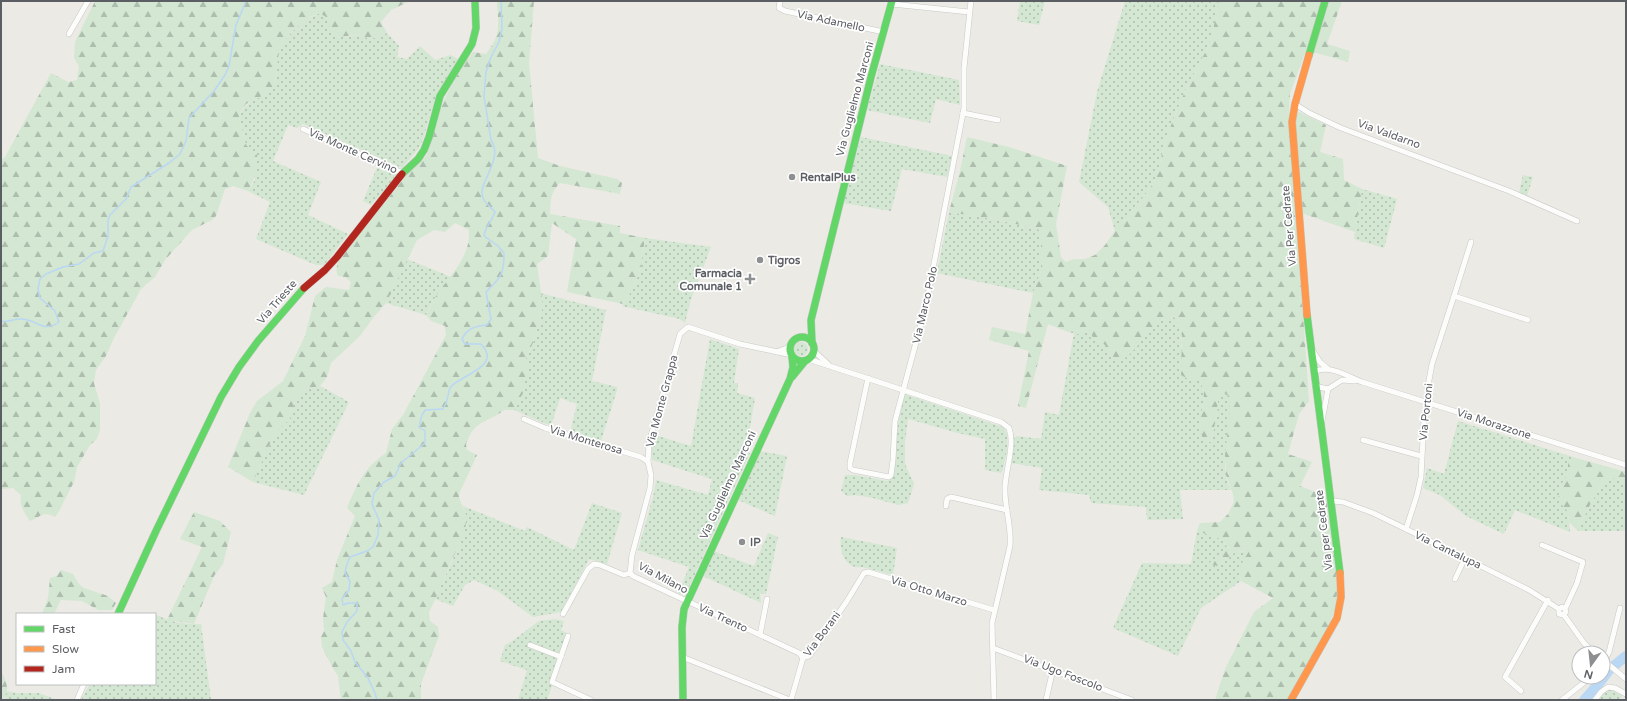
<svg xmlns="http://www.w3.org/2000/svg" width="1627" height="701" viewBox="0 0 1627 701" font-family="'Varela Round',sans-serif">
  <defs>
    <pattern id="grass-dots" width="8" height="8" patternUnits="userSpaceOnUse"><rect width="8" height="8" fill="#d3e7d2"/><path d="M2 2h.1M6 6h.1" fill="none" stroke="#aebeae" stroke-width="1.8" stroke-linecap="round"/></pattern>
    <pattern id="forest-firs" width="22" height="20" patternUnits="userSpaceOnUse"><rect width="22" height="20" fill="#d3e7d2"/><path d="M5 1l3.5 6h-7zM16 11l3.5 6h-7z" fill="#aebeae"/></pattern>
  </defs>
  <rect width="100%" height="100%" fill="#ebeae5"/>
  <g fill="url(#grass-dots)">
    <polygon points="1020,1 1045,1 1039,25 1017,21"/>
    <polygon points="1125,1 1219,1 1213,31 1208,47 1186,89 1173,120 1165,142 1156,179 1146,194 1136,205 1115,231 1108,207 1079,182 1097,92"/>
    <path d="M320,13L327,17L331,30L344,37L358,35L371,39L387,33L399,46L397,57L407,59L420,46L435,60L451,55L459,60L437,93L423,139L419,148L402,168L303,124L297,128L288,125L273,161L321,182L308,215L348,234L324,265H316L256,239L270,202L248,191L255,180L239,117C246,97 264,101 274,85C277,80 276,70 277,64C277,59 277,53 279,49C288,33 303,20 320,13Z"/>
    <polygon points="880,64 959,80 960,105 936,99 930,123 867,110"/>
    <polygon points="861,137 952,156 947,177 902,169 891,211 843,203"/>
    <polygon points="378,165 395,172 397,176 371,205 363,201"/>
    <polygon points="1523,175 1533,177 1527,196 1519,193"/>
    <polygon points="1362,189 1397,199 1384,248 1354,239"/>
    <polygon points="949,212 995,219 1041,230 1041,271 1033,293 937,273"/>
    <polygon points="645,238 711,247 691,299 685,323 680,319 622,306 634,287 641,266"/>
    <polygon points="407,259 451,277 432,302 426,315 386,303"/>
    <polygon points="540,293 606,310 592,381 617,387 617,390 601,441 570,432 577,404 560,398 551,426 514,410 524,391 524,380 529,369 525,361 535,338 543,306"/>
    <path d="M1174,317L1182,329L1181,347L1192,381H1200C1201,384 1204,389 1204,393C1203,409 1198,424 1203,440L1211,442L1217,414L1218,396L1227,393C1228,398 1230,403 1230,408C1232,436 1217,463 1231,490H1180L1183,519L1147,520L1146,507L1091,503L1089,495L1039,490L1042,468L1011,463L1014,439L1016,436L1041,439L1045,412L1059,415L1074,333L1082,335L1089,329L1093,338L1105,345L1117,361C1135,357 1146,327 1165,319C1167,318 1171,318 1174,317Z"/>
    <polygon points="710,339 739,349 734,383 738,383 737,393 755,398 746,451 750,453 686,594 678,594 689,567 638,550 653,497 656,480 708,495 712,479 652,460 652,444 655,435 691,446"/>
    <circle cx="801" cy="349" r="7"/>
    <polygon points="320,386 349,402 304,495 253,482 267,449 277,432 290,418 294,411 294,402 300,392"/>
    <path d="M904,394L1003,427C1012,438 1005,457 1003,470L1001,473L985,470V439L958,433L908,419L905,442V464L914,484L908,503L898,505L873,498L855,495L847,496L841,491L845,475H856L887,481L894,476L898,423Z"/>
    <polygon points="1458,421 1573,457 1568,461 1568,474 1560,487 1568,512 1570,532 1515,510 1504,534 1466,516 1440,495 1423,488 1427,468 1444,474"/>
    <polygon points="759,451 787,456 775,516 738,500"/>
    <path d="M1608,477L1626,481V526L1624,531H1578C1586,511 1595,494 1608,477Z"/>
    <polygon points="592,503 622,513 607,564 589,559 561,612 533,617 498,591 474,580 465,585 453,606 435,599 461,541 466,516 463,506 525,531 527,527 574,550"/>
    <polygon points="1197,531 1221,539 1229,549 1210,563 1217,566 1222,564 1235,552 1250,551 1238,570 1241,581 1201,608 1178,656 1113,628 1142,563 1191,564"/>
    <polygon points="768,533 778,537 766,594 760,593 761,603 703,576 713,554 716,552 754,566"/>
    <path d="M841,537L897,548L893,575L862,567C845,570 839,550 841,537Z"/>
    <path d="M157,615C170,622 186,625 201,624L211,700H81L90,684H155V618Z"/>
    <polygon points="555,619 564,621 561,630 570,635 547,700 518,700 527,670 500,661 505,645 511,642 539,621"/>
    <polygon points="1609,688 1622,696 1619,700 1598,700"/>
    <polygon points="7,691 16,693 39,693 57,700 6,700 4,698"/>
  </g>
  <g fill="url(#forest-firs)">
    <path d="M95,1H410L391,10L381,22L387,33L371,39L358,35L336,37L331,30L326,17L320,13L312,16L290,33L279,50L275,84L268,93L246,104L241,111L239,117L246,145L257,155C258,169 255,178 248,191L233,186L225,189L216,216L212,220L192,230L165,260L155,277L141,289L113,340L106,356L96,370L94,383L100,404V429L97,439L90,445L77,467L74,482L59,511L55,517C43,510 41,517 30,521C24,513 19,505 21,495L13,488L1,489V160L5,157L51,73L68,82L77,80L79,66L74,58L75,42Z"/>
    <path d="M497,1H534L529,63L538,158L560,166L617,179L622,183L620,194L560,183C550,193 551,200 550,214L620,226V233L645,238L641,266L634,287L623,304L567,292L576,239L552,223L548,256L537,264L543,306L535,338L525,361L529,369L524,380V391L514,410H504C495,418 482,420 474,429C470,433 468,439 466,444L467,450L477,455L459,494C459,504 467,510 466,520C466,536 456,550 450,564C443,580 437,597 429,612L430,621L438,627L439,636L435,646L421,684V700H341L338,676L334,670L322,647L321,637L324,631L323,618L326,597L322,588L332,582L337,560L355,516L347,508C357,484 364,468 386,453L392,429L403,415L446,335L445,326L431,321L426,315C429,311 430,306 433,301C446,278 471,260 469,230L455,223L445,232L434,230L417,240L386,303L373,318L360,336L331,363L327,377L320,386L300,392L294,402V411L290,418L277,432L267,449L253,482L228,467L250,413L257,401L283,381L305,336L315,296L326,287L349,290L351,282L345,277L338,276C335,270 337,265 339,260L406,176L427,155L438,114L457,72L473,52L486,54C502,34 498,24 497,1Z"/>
    <path d="M1219,1H1342L1327,44L1350,51L1348,62L1306,50L1290,94L1288,127L1299,112L1326,125L1320,152L1343,159L1344,180L1362,189L1355,232L1296,211L1309,401L1299,414L1288,454L1312,462L1300,486L1328,497L1338,580L1336,606L1328,628L1288,700H1215L1225,669L1254,612L1273,598L1241,581L1238,570L1249,551L1235,552L1222,564L1217,566L1209,563L1229,548L1221,539L1197,531L1200,523L1220,522L1228,514L1234,502L1233,494L1226,475L1225,455L1230,408L1227,393L1218,396L1217,414L1211,442L1203,440C1198,424 1203,409 1204,393C1204,389 1201,384 1200,381H1192L1181,375L1182,329L1174,317C1171,318 1167,318 1165,319C1146,327 1135,358 1117,362L1105,345L1093,338L1089,329L1082,335L1068,332L1048,324L1026,408L1018,406L1029,351L989,340L992,327L1025,334L1033,293L1041,271V230L995,219L949,212L960,171L967,137L1009,147L1067,166L1056,224L1061,257L1066,262L1074,259H1085L1095,255L1105,245L1124,218L1146,194L1156,179L1165,142L1173,120L1186,89L1208,47L1213,30Z"/>
    <path d="M1573,457L1626,472V481L1608,477C1595,494 1586,511 1578,531L1569,522L1568,512L1558,500L1560,487L1568,474V461Z"/>
    <polygon points="194,512 220,521 231,532 223,564 214,576 194,624 167,620 202,547 180,539"/>
    <polygon points="61,570 73,574 79,584 84,588 108,596 116,603 112,610 98,610 82,601 61,600 54,614 42,614 48,598 50,578 57,576"/>
    <path d="M1,671C6,681 11,691 2,700Z"/>
  </g>
  <g fill="none" stroke-linecap="round" stroke-linejoin="round">
    <g stroke="#bad7f4" stroke-width="1.5">
      <path d="M1,321C8,323 13,319 20,319C36,318 42,334 59,322L55,311L40,298L38,289L40,279L46,274L63,267L79,264L94,253L103,251L108,236V220L110,215L126,199L131,187L169,163L180,154L186,141L189,118L214,91L225,75L229,66L236,25L246,1"/>
      <path d="M377,700L375,693L368,678L355,662L351,651L343,640L342,632L347,622L357,611V603H348L343,605L342,599L349,590L350,581L345,573L346,567L350,557L367,551L373,547L378,535L379,520L372,504L374,493L384,482L395,476L401,463L425,443V431L419,427L422,415L425,410L443,409C449,400 447,395 450,388C457,376 504,367 481,344H465L462,339C467,328 476,326 487,325L491,319L486,292C501,277 504,275 504,253L498,246L484,236C485,227 492,221 495,212C492,208 486,204 484,200C474,185 505,161 491,140L484,96L486,72L491,57L499,42L502,29L501,1"/>
    </g>
    <polyline stroke="#bad7f4" stroke-width="10" points="1584,700 1601,681 1610,669 1626,656"/>
    <g stroke="#c8c8c8" stroke-width="6">
      <g id="street">
        <polyline points="780,1 779,8 785,11 884,32"/>
        <polyline points="892,4 969,12"/>
        <polyline points="69,34 88,1"/>
        <polyline points="1295,104 1309,113 1341,128 1509,191 1577,221"/>
        <polyline points="963,113 998,120"/>
        <polyline points="303,129 403,173"/>
        <polyline points="1454,296 1471,242"/>
        <polyline points="1312,350 1320,362 1328,369"/>
        <polyline points="814,351 828,364"/>
        <polyline points="776,352 787,348 791,344"/>
        <path d="M808,359L1001,422L1009,428C1015,444 1006,469 1005,487C1004,507 1012,526 1010,546L992,623L994,700"/>
        <path d="M1314,372C1329,364 1347,376 1362,382L1626,465"/>
        <polyline points="868,378 850,463 850,468 853,470 889,477 891,475 893,460 895,421 926,305 964,108 964,68 971,1"/>
        <polyline points="1315,384 1319,387 1328,389 1342,380 1355,381"/>
        <polyline points="524,419 545,428 641,457 648,462"/>
        <polyline points="1322,421 1328,389"/>
        <polyline points="1363,440 1421,456"/>
        <polyline points="1333,501 1343,502 1373,513 1406,529 1529,590 1559,609"/>
        <polyline points="946,506 947,499 951,497 1007,510"/>
        <polyline points="1406,529 1417,495 1421,477 1424,420 1427,403 1427,391 1432,364 1454,296 1528,320"/>
        <polyline points="1542,545 1583,562 1577,583 1565,609 1566,612 1562,615 1559,614 1559,609 1562,607 1565,609"/>
        <polyline points="630,573 632,555 650,488 651,475 648,462 649,443 680,334 688,327 740,344 792,355"/>
        <polyline points="1455,579 1465,558"/>
        <polyline points="563,614 588,569 594,564 600,565 624,575 630,573 633,576 799,653 803,658"/>
        <polyline points="1564,615 1584,643 1594,653"/>
        <polyline points="760,635 767,599"/>
        <polyline points="568,636 552,682 591,700"/>
        <polyline points="530,645 561,657"/>
        <polyline points="993,648 1132,700"/>
        <polyline points="682,657 790,700"/>
        <polyline points="1603,660 1626,679"/>
        <polyline points="1604,661 1609,652 1620,608"/>
        <polyline points="1521,691 1505,677 1548,600"/>
        <polyline points="77,700 84,684"/>
        <polyline points="791,700 803,658 809,656 847,601 864,573 868,572 994,610"/>
        <polyline points="1046,700 1053,669"/>
        <polyline points="1562,700 1591,677"/>
        <polyline points="1595,700 1601,692 1608,687 1615,688 1626,694"/>
      </g>
    </g>
    <g stroke="#c7c7c5" stroke-width="8">
      <g id="fast">
        <polyline points="1309,55 1325,1"/>
        <polyline points="402,174 418,159 424,150 429,137 440,96 472,44 476,28 475,1"/>
        <polyline points="1307,315 1340,573"/>
        <circle cx="802" cy="349" r="12"/>
        <polyline points="812,343 811,320 871,77 892,1"/>
        <polyline points="792,377 805,361"/>
        <polyline points="118,614 156,531 221,397 239,367 258,341 304,288"/>
        <polyline points="683,700 682,627 684,609 790,379 793,367 792,357"/>
      </g>
    </g>
    <g stroke="#c7c7c5" stroke-width="8">
      <g id="slow">
        <polyline points="1307,315 1292,122 1295,104 1309,55"/>
        <polyline points="1291,700 1337,618 1341,597 1340,573"/>
      </g>
    </g>
    <g stroke="#c7c7c5" stroke-width="8">
      <polyline id="jam" points="304,288 325,270 337,257 402,174"/>
    </g>
    <use href="#street" stroke="#fcfcfb" stroke-width="5"/>
    <use href="#fast" stroke="#63d668" stroke-width="7"/>
    <use href="#slow" stroke="#ff974d" stroke-width="7"/>
    <use href="#jam" stroke="#b3261e" stroke-width="7"/>
  </g>
  <g fill="#8d8f90" stroke="#fff" stroke-width="1.5">
    <circle cx="792" cy="177" r="4"/>
    <circle cx="760" cy="260" r="4"/>
    <path d="M748 273h4v4h4v4h-4v4h-4v-4h-4v-4h4z"/>
    <circle cx="742" cy="542" r="4"/>
  </g>
  <g text-anchor="middle" dominant-baseline="central" stroke-width="3.5" stroke-linejoin="round" paint-order="stroke">
    <g font-size="11" fill="#5b5e63" stroke="#fff">
      <text transform="translate(831 21) rotate(12)">Via Adamello</text>
      <text transform="translate(855 99) rotate(-75)">Via Guglielmo Marconi</text>
      <text transform="translate(1389 134) rotate(20)">Via Valdarno</text>
      <text transform="translate(353 151) rotate(24)">Via Monte Cervino</text>
      <text transform="translate(1289 226) rotate(-95)">Via Per Cedrate</text>
      <text transform="translate(277 302) rotate(-49)">Via Trieste</text>
      <text transform="translate(925 305) rotate(-77)">Via Marco Polo</text>
      <text transform="translate(662 401) rotate(-75)">Via Monte Grappa</text>
      <text transform="translate(1426 412) rotate(-84)">Via Portoni</text>
      <text transform="translate(1494 424) rotate(18)">Via Morazzone</text>
      <text transform="translate(586 440) rotate(17)">Via Monterosa</text>
      <text transform="translate(728 485) rotate(-65)">Via Guglielmo Marconi</text>
      <text transform="translate(1324 530) rotate(-97)">Via per Cedrate</text>
      <text transform="translate(1448 550) rotate(26)">Via Cantalupa</text>
      <text transform="translate(663 578) rotate(28)">Via Milano</text>
      <text transform="translate(929 591) rotate(17)">Via Otto Marzo</text>
      <text transform="translate(723 618) rotate(25)">Via Trento</text>
      <text transform="translate(822 634) rotate(-53)">Via Borani</text>
      <text transform="translate(1063 673) rotate(21)">Via Ugo Foscolo</text>
    </g>
    <g font-size="11" font-weight="bold" fill="#5b5e63" stroke="#fff" text-anchor="start">
      <text x="800" y="177">RentalPlus</text>
      <text x="768" y="260">Tigros</text>
      <text x="742" y="273" text-anchor="end">Farmacia<tspan x="742" dy="13">Comunale 1</tspan></text>
      <text x="750" y="542">IP</text>
    </g>
  </g>
  <rect width="1627" height="701" fill="none" stroke="#5b5e63" stroke-width="4"/>
  <rect x="16" y="613" width="140" height="72" fill="#ffffff" stroke="#bdbfc1"/>
  <rect x="24" y="626" width="20" height="6" fill="#63d668" stroke="#bdbfc1"/>
  <text x="52" y="633" font-size="12" fill="#5b5e63">Fast</text>
  <rect x="24" y="646" width="20" height="6" fill="#ff974d" stroke="#bdbfc1"/>
  <text x="52" y="653" font-size="12" fill="#5b5e63">Slow</text>
  <rect x="24" y="666" width="20" height="6" fill="#b3261e" stroke="#bdbfc1"/>
  <text x="52" y="673" font-size="12" fill="#5b5e63">Jam</text>
  <g transform="translate(1591 665) rotate(195)"><circle r="19" fill="#ffffff" stroke="#bdbfc1"/>
  <path d="M0-3L7 15L0 10L-7 15Z" fill="#8d8f90"/>
  <text y="-6" font-size="11" font-weight="bold" text-anchor="middle" fill="#5b5e63">N</text>
  </g>
</svg>
